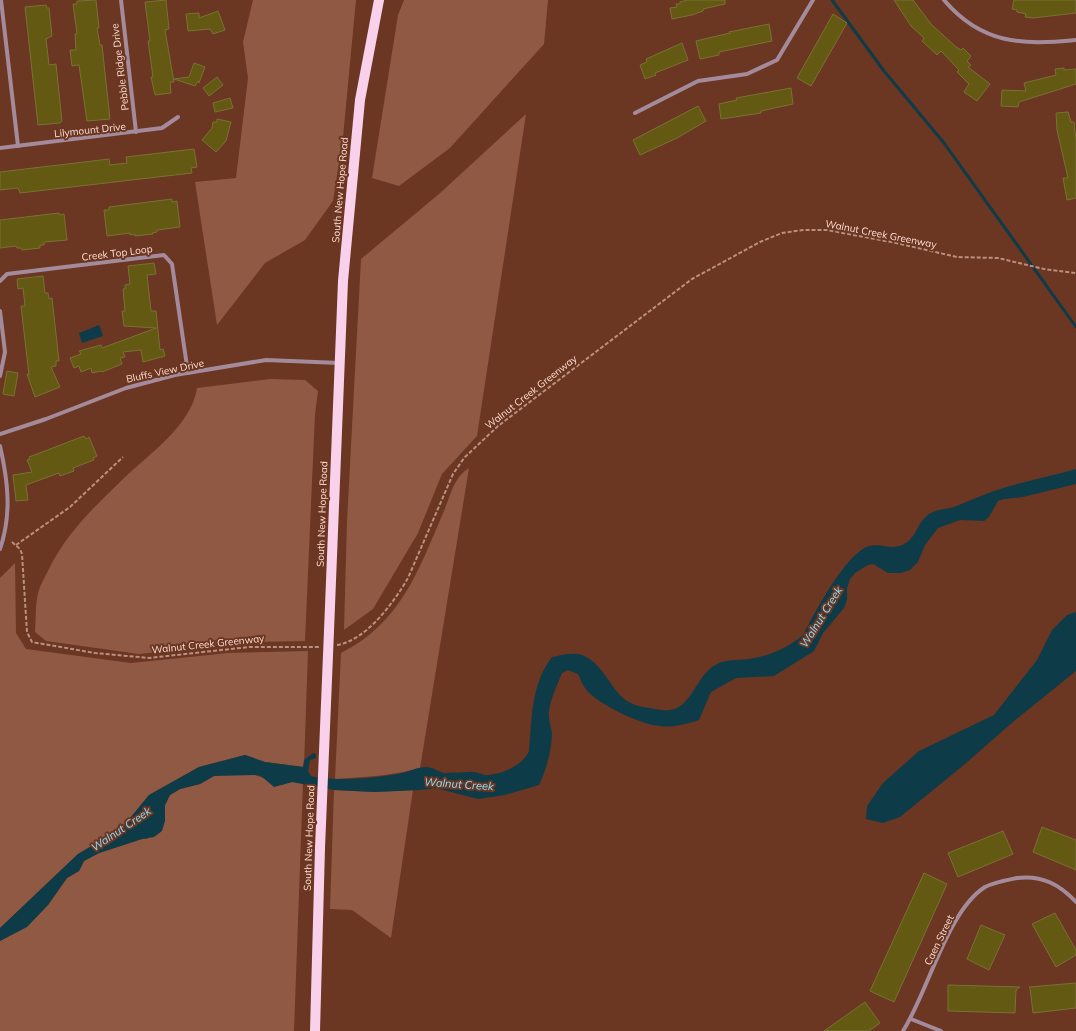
<svg xmlns="http://www.w3.org/2000/svg" width="1076" height="1031" viewBox="0 0 1076 1031" font-family="Mulish,sans-serif">
  <rect width="100%" height="100%" fill="#6b3622"/>
  <g fill="#905944">
    <polygon points="253,0 356,0 343,137 333,201 305,240 265,263 217,325 195,182 236,178 248,78 243,42"/>
    <polygon points="404,0 548,0 544,44 450,148 399,186 372,178 398,15"/>
    <polygon points="526,114 477,436 442,474 418,533 373,609 344,630 347,521 361,259 439,194"/>
    <path d="M270,379L305,380L318,391L315,414L305,641L251,642L139,654L46,641L35,632C36,619 35,602 39,590C41,583 45,577 48,571C65,535 92,509 120,482C147,455 191,427 197,388Z"/>
    <path d="M469,468L420,768C392,776 364,777 335,779L341,653C401,623 419,569 444,511C451,495 453,478 469,468Z"/>
    <polygon points="15,563 16,633 26,649 131,663 228,653 308,651 304,767 265,762 245,755 199,767 149,795 122,828 78,854 0,928 0,578"/>
    <polygon points="231,774 255,775 282,785 292,782 303,783 294,1031 0,1031 0,941 27,926 48,905 67,878 79,871 84,861 99,853 142,839 147,839 165,821 165,805 170,795 180,789 200,784 214,776"/>
    <polygon points="334,790 375,792 413,790 391,938 352,910 330,909"/>
  </g>
  <g fill="#0e3b48">
    <polygon points="99,325 103,336 82,343 79,333"/>
    <path d="M1076,469V484L1023,497L1004,499L998,501L989,517L984,521L960,520L938,528L925,545L918,562L910,570L901,573H888L873,564L868,565L855,573L850,579L847,588V600L844,608L823,633L814,651L774,676L736,678L711,692L699,720C686,724 673,728 660,726C641,725 595,703 585,688C582,684 580,678 578,674L568,670L562,673C557,686 551,697 549,711C548,719 551,726 552,733C552,749 546,771 539,785L505,795L478,799L436,788L420,790L375,792L334,790L292,782L274,787L261,776L255,775L214,776L200,784L180,789L170,795L165,805V821L162,831L154,837L142,839L99,853L84,861L79,871L67,878L48,905L27,927L0,941V928L78,854L122,828L149,795L199,767L245,755L265,762L303,767L304,760L313,753L316,754V758L310,760L308,771L311,776C335,782 378,778 402,773C410,771 418,767 426,767C433,767 437,771 444,773C445,773 467,772 471,772C477,771 483,776 488,775C503,774 523,765 529,751C532,718 531,684 552,657C562,655 573,652 582,655C601,662 609,685 622,697C629,704 640,707 650,708C659,710 668,712 677,708C692,701 699,674 715,665C727,658 741,661 754,658C772,655 789,647 803,635C815,613 845,554 869,546C881,543 892,551 904,544C919,536 916,520 933,512C940,509 947,509 954,507C967,502 980,496 994,491C1020,482 1049,477 1076,469Z"/>
    <polygon points="1076,612 1076,671 1014,721 965,764 900,817 883,823 866,819 867,806 883,783 919,751 994,715 1037,660 1052,630 1067,615"/>
  </g>
  <g fill="none" stroke-linecap="round" stroke-linejoin="round">
    <polyline stroke="#0e3b48" stroke-width="3" points="832,0 884,71 944,143 1076,327"/>
  </g>
  <g fill="#635913" stroke="#7a7135">
    <polygon points="96,0 99,28 97,28 100,45 102,45 110,119 87,121 79,65 72,66 70,50 76,50 75,34 77,34 73,4 77,4 77,1"/>
    <polygon points="166,0 169,29 165,30 174,82 170,82 171,93 155,95 151,77 153,77 148,41 150,41 145,2"/>
    <polygon points="687,0 725,0 725,4 703,9 703,11 692,15 672,19 670,8 677,7 676,4 680,4 680,2"/>
    <polygon points="894,0 913,0 931,24 956,47 961,50 963,48 971,56 967,61 971,65 968,67 990,84 977,101 964,92 969,84 957,72 959,70 941,51 937,55 922,41 924,38 911,26"/>
    <polygon points="1014,0 1076,0 1076,13 1033,18 1025,17 1026,14 1017,12 1017,10 1012,9"/>
    <polygon points="46,5 47,8 49,8 52,36 46,39 49,65 56,64 62,121 60,123 38,125 25,7"/>
    <polygon points="218,11 225,30 213,34 210,29 188,31 186,14 199,13 199,18"/>
    <polygon points="833,14 847,23 811,86 797,78"/>
    <polygon points="769,24 772,41 719,52 719,55 700,59 696,41 730,33 729,32"/>
    <polygon points="682,43 688,60 655,73 656,75 645,79 640,65 647,62 646,59"/>
    <polygon points="194,63 205,67 199,83 198,81 195,86 174,79 189,77"/>
    <polygon points="1064,68 1064,70 1076,69 1076,84 1019,102 1018,107 1001,106 1002,90 1026,91 1024,83 1056,75 1055,69"/>
    <polygon points="217,77 223,85 209,96 203,88"/>
    <polygon points="791,88 793,104 761,111 761,113 721,119 719,104 737,100 736,98"/>
    <polygon points="230,98 233,108 215,112 213,103"/>
    <polygon points="698,106 706,121 677,138 640,155 633,140"/>
    <polygon points="1068,112 1071,122 1074,122 1076,141 1076,198 1067,200 1063,178 1068,178 1057,130 1056,113"/>
    <polygon points="217,119 231,122 226,141 216,152 202,140 212,128 213,122 217,122"/>
    <polygon points="194,149 197,167 191,168 192,173 20,193 18,188 0,190 0,172 109,159 110,165 127,163 126,157"/>
    <polygon points="172,199 172,202 177,201 180,227 157,230 157,232 152,233 153,234 135,236 135,234 130,235 130,233 107,236 104,210 109,210 109,207"/>
    <polygon points="59,213 59,215 64,214 67,240 44,242 44,245 40,245 40,248 22,250 21,248 17,248 16,246 0,248 0,220"/>
    <polygon points="154,263 156,274 147,275 151,311 156,311 160,350 163,349 165,356 143,362 141,350 123,352 125,357 120,358 122,364 102,372 101,371 92,373 91,368 81,372 79,366 74,368 70,358 81,354 79,351 101,345 102,348 156,328 124,326 122,311 125,311 123,289 125,289 125,285 130,284 128,266"/>
    <polygon points="43,276 45,293 48,293 49,299 52,298 59,361 56,361 56,366 51,367 60,387 35,397 27,374 29,375 21,306 25,306 23,288 18,289 17,279"/>
    <polygon points="7,371 18,373 14,396 3,394"/>
    <polygon points="84,436 86,439 89,437 97,456 93,458 94,460 73,468 74,471 60,476 59,473 26,485 28,500 16,501 13,475 32,472 27,460 30,459 29,457"/>
    <polygon points="1042,827 1076,840 1076,870 1033,852"/>
    <polygon points="1003,831 1013,854 958,877 948,853"/>
    <polygon points="924,873 947,884 894,1002 870,991"/>
    <polygon points="1055,913 1076,950 1076,955 1056,967 1032,924"/>
    <polygon points="981,925 1005,935 989,970 967,959"/>
    <polygon points="1076,983 1076,1008 1033,1013 1030,988 1029,987"/>
    <polygon points="948,985 1020,987 1016,990 1015,1013 948,1011"/>
    <polygon points="865,1002 880,1023 869,1031 824,1031"/>
  </g>
  <g fill="none" stroke-linecap="round" stroke-linejoin="round">
    <g stroke="#bb9080" stroke-width="2" stroke-dasharray="4 2" stroke-linecap="butt">
      <polyline points="12,542 20,549 22,554 27,632 32,642 95,653 149,658 249,647 319,647"/>
      <polyline points="16,545 70,507 123,457"/>
      <path d="M337,645C367,640 394,602 408,578L453,474L464,458L498,426L692,279L760,242L782,233L803,230H827L896,243L957,257L998,258L1044,269L1076,273"/>
    </g>
    <g stroke="#a48b9b" stroke-width="4">
      <polyline points="1,0 18,146"/>
      <polyline points="121,0 136,132"/>
      <path d="M944,0C982,45 1023,45 1076,40"/>
      <polyline points="635,113 698,81 747,74 777,60 813,0"/>
      <polyline points="0,148 162,128 178,117"/>
      <polyline points="0,281 7,274 164,255 172,264 188,373"/>
      <polyline points="0,311 5,352 0,376"/>
      <polyline points="0,434 46,419 126,388 175,375 266,360 340,363"/>
      <path d="M0,446C8,481 12,514 0,549"/>
      <polyline points="911,1019 941,1031"/>
      <path d="M903,1031C928,992 947,911 985,887C995,882 1007,880 1017,878C1043,875 1060,885 1076,902"/>
    </g>
    <g stroke="#fad1ea" stroke-width="10">
      <polyline points="329,631 343,281 360,100 379,0"/>
      <polyline points="315,1031 320,848"/>
    </g>
    <polyline stroke="#fad1ea" stroke-width="10" points="320,848 329,631"/>
  </g>
  <g text-anchor="middle" dominant-baseline="central" stroke-width="4" stroke-linejoin="round" paint-order="stroke">
    <g font-size="10" fill="#fedcd0" stroke="#6b3622">
      <text transform="translate(120 67) rotate(-97)">Pebble Ridge Drive</text>
      <text transform="translate(90 130) rotate(-6)">Lilymount Drive</text>
      <text transform="translate(340 190) rotate(-85)">South New Hope Road</text>
      <text transform="translate(881 234) rotate(11)">Walnut Creek Greenway</text>
      <text transform="translate(117 253) rotate(-7)">Creek Top Loop</text>
      <text transform="translate(165 371) rotate(-12)">Bluffs View Drive</text>
      <text transform="translate(531 392) rotate(-38)">Walnut Creek Greenway</text>
      <text transform="translate(322 514) rotate(-88)">South New Hope Road</text>
      <text transform="translate(208 644) rotate(-6)">Walnut Creek Greenway</text>
      <text transform="translate(309 838) rotate(-88)">South New Hope Road</text>
      <text transform="translate(939 940) rotate(-64)">Caen Street</text>
    </g>
    <g font-size="11" font-style="italic" fill="#88e0fd" stroke="#6b3622">
      <text transform="translate(821 617) rotate(-58)">Walnut Creek</text>
      <text transform="translate(459 784) rotate(4)">Walnut Creek</text>
      <text transform="translate(121 829) rotate(-34)">Walnut Creek</text>
    </g>
  </g>
</svg>
